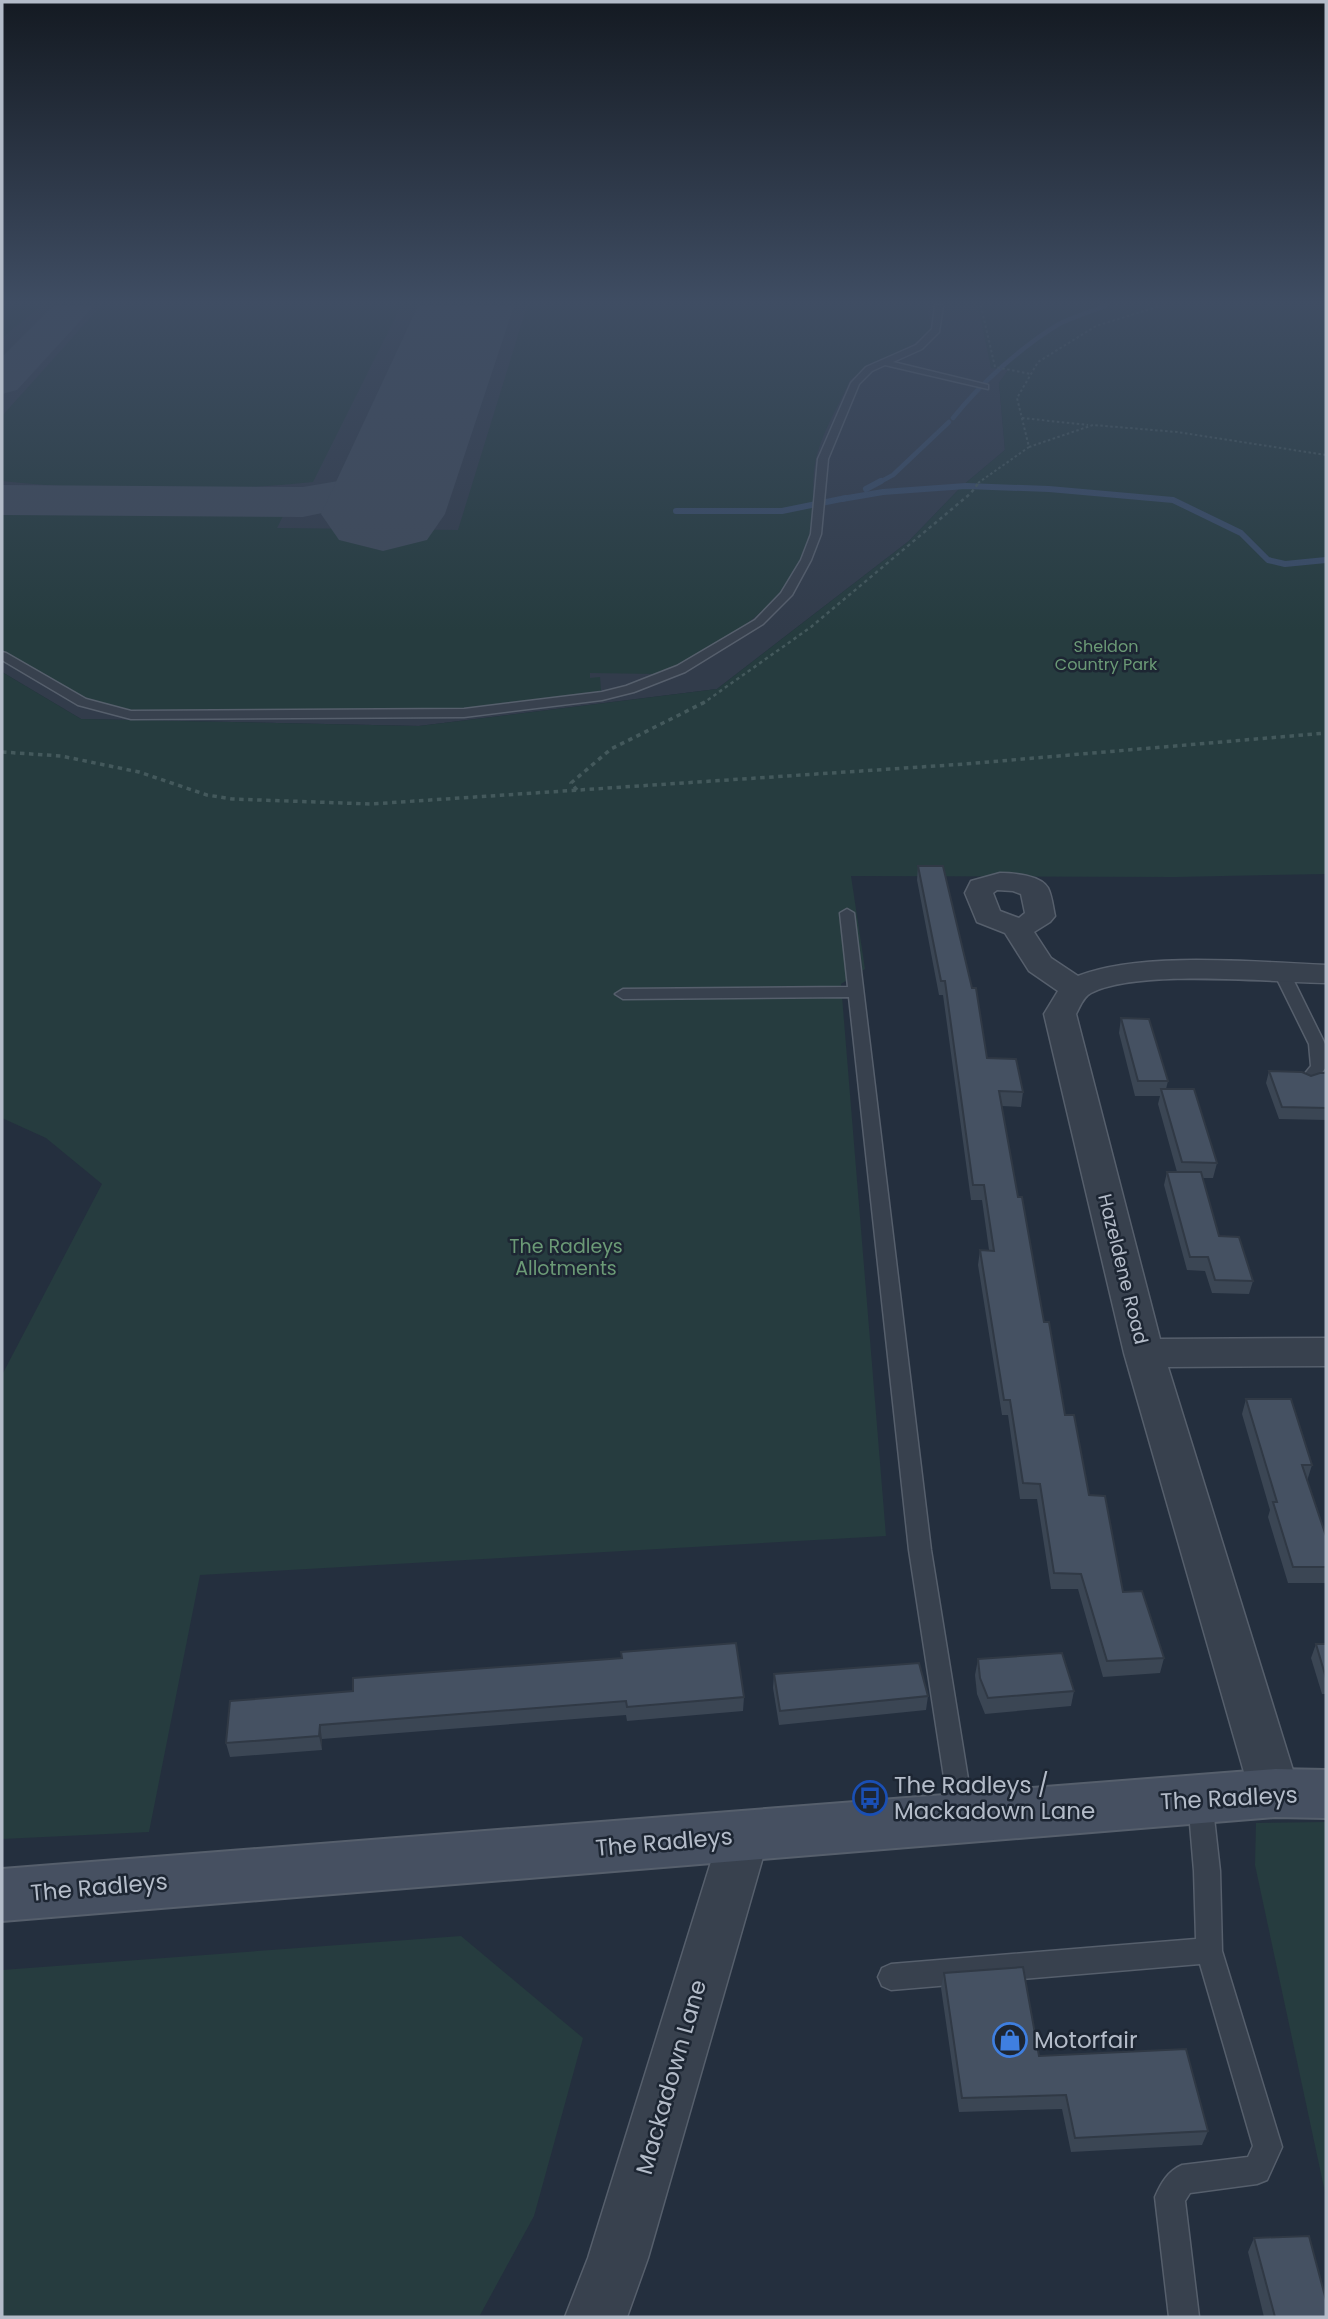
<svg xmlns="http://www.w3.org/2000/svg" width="1328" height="2319" viewBox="0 0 1328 2319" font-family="Poppins,sans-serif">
  <rect width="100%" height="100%" fill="#242f3e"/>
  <polygon fill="#323c4b" points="2,306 978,306 983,323 1009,369 999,383 1005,450 961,487 909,541 717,689 419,726 81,719 2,672"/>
  <g fill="#263c3f">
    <polygon points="2,306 41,306 2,338"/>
    <path d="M101,306H401L313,482C210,493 105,492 2,481V416Z"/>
    <path d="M527,306H927L931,327C911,354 876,359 850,380C839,406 820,435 815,464C811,485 816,507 811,528C793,607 732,635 668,671L657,674L590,673V678L600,677L601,691L459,710L141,712L92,702L2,650V513L283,516L277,528L458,530Z"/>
    <polygon points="978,306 1326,306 1326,874 1175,877 851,876 865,969 841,984 886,1536 200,1575 149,1832 2,1839 2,1375 102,1184 46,1138 2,1118 2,672 81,719 419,726 717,689 909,541 961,487 1005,450 999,383 1008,370 991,368"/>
    <polygon points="1326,1822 1326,2197 1255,1865 1256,1823"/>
    <polygon points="461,1936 583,2038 534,2216 479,2317 2,2317 2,1970"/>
  </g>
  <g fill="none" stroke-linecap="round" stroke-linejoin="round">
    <g stroke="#394c67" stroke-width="4.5">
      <path d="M953,418C981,383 1021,347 1059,324C1073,317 1090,312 1105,306"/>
      <polyline points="878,483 893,475 949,422"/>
    </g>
    <g stroke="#394c67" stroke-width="6">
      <polyline points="866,489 881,481"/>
      <polyline points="842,499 883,492 966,486 1049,489 1173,500 1241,533 1268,560 1285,564 1326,560"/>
      <polyline points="676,511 782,511 846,498"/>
    </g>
    <g fill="#3f4a5a" fill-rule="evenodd">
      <polygon points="53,306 94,306 17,390 2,394 2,357"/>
      <polygon points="399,459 416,463 423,473 416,483 380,501 303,517 2,515 2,485 303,487 350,479 382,463"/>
    </g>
    <polygon fill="#3f4a5a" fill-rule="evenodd" points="418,306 514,306 445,514 427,540 383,551 339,540 321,514"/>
    <g stroke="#565f6c" stroke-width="3">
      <g id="lane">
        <polygon points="935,306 943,306 939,332 922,349 893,362 988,385 988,389 885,365 872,371 859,384 828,459 821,534 811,560 792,595 763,624 685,672 634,692 602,700 464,717 131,719 78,705 2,660 2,652 6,653 86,699 131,711 464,709 602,692 626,686 677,666 755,620 781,593 801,560 811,534 818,459 851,383 866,367 916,345 932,329"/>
        <polygon points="847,909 854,913 931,1550 974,1816 971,1824 962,1827 953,1824 950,1816 909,1550 849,997 623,999 615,994 623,989 848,987 840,913"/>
        <polygon points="1282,968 1290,973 1325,1044 1326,1067 1313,1085 1307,1086 1299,1081 1311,1066 1309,1044 1274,973"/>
        <path d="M1200,1789L1209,1792L1212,1800L1220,1871L1222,1951L1282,2147L1267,2180L1257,2184L1190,2193L1185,2201L1199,2317H1169L1155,2197C1161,2183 1168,2171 1182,2165L1248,2157L1253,2146L1200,1964L891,1990L882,1986L878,1977L882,1968L891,1964L1196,1939L1194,1871L1188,1800L1191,1792Z"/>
      </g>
    </g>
    <g stroke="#565f6c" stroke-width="3">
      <g id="street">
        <path d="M1000,873C1013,873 1041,875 1048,888C1052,896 1053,907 1055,916L1050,922L1034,932L1051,958L1078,976C1141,951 1257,962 1326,965V983C1271,982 1137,969 1091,993C1083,997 1080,1007 1076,1014L1160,1339L1326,1338V1366L1168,1367L1300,1793L1292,1809L1275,1815L1258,1809L1250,1793L1124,1353L1044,1014L1058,991L1029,971L1005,933L977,922L965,893L971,881ZM997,890L1013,891L1021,894L1025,913L1019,918L1000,911L993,893Z"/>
        <polygon points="744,1813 762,1820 769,1836 648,2258 627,2317 565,2317 588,2258 719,1836 726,1820"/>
      </g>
    </g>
    <g stroke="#565f6c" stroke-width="4">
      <polygon id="secondary" points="1275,1769 1326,1770 1326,1818 1275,1817 2,1921 2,1869"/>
    </g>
    <g stroke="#44595c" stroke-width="2" stroke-dasharray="2.5 2.5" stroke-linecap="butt">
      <polyline points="981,306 995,367 1031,374"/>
      <polyline points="1022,418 1088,425"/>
      <polyline points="1029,447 1093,425 1177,432 1326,455"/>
      <polyline points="978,483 1029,447 1017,398 1038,362 1096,326 1160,306"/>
    </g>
    <polyline stroke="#44595c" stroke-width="2.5" stroke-dasharray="3.5 3.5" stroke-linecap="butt" points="702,704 811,627 971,493 980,481"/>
    <g stroke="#44595c" stroke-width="3.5" stroke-dasharray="4.5 4.5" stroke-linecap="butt">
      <polyline points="2,752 61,756 139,772 207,795 232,799 371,804 965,764 1326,733"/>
      <polyline points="577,790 571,783 611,749 705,702"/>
    </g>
    <use href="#lane" fill="#38414e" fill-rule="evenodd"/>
    <use href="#street" fill="#38414e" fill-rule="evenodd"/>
    <use href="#secondary" fill="#465061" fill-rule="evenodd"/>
  </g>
  <g fill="#3b4654">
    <polygon points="918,866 987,1058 1023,1092 1021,1107 1002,1106 1018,1197 1044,1322 1065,1415 1089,1495 1123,1592 1164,1658 1160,1673 1103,1677 1078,1589 1051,1589 1037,1499 1020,1499 1008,1415 1002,1415 978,1265 980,1250 989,1250 982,1200 971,1200 943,995 939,995 917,880"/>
    <polygon points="1121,1018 1168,1081 1166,1089 1217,1163 1213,1178 1202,1178 1219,1236 1253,1281 1249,1294 1212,1293 1205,1271 1187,1270 1164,1185 1167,1172 1177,1172 1158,1104 1160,1096 1135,1096 1119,1033"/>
    <polygon points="1269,1071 1311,1076 1326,1073 1326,1120 1279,1119 1266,1083"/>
    <polygon points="1246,1399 1312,1465 1307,1481 1326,1536 1326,1583 1288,1583 1268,1517 1270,1510 1242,1414"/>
    <polygon points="1316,1644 1326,1644 1326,1694 1322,1694 1311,1658"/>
    <polygon points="978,1659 1074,1691 1071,1706 985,1714 977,1694 975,1675"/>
    <polygon points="774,1674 928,1696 926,1710 779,1725 773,1688"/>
    <polygon points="744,1697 743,1711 627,1721 626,1715 322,1739 322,1750 230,1757 226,1743 230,1701"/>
    <polygon points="944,1973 1039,2056 1208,2131 1202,2145 1071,2152 1062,2109 959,2112 941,1988"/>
    <polygon points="1254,2238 1326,2317 1264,2317 1248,2252"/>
  </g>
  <polygon fill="#303945" points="320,1725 322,1739 322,1750 319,1736"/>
  <g fill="#455162" stroke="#303945" stroke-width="2">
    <polygon points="918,866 943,866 972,988 976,988 987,1058 1016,1059 1023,1092 999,1091 1018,1197 1022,1197 1044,1322 1049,1322 1065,1415 1074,1415 1089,1495 1105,1496 1123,1592 1142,1591 1164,1658 1107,1661 1081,1574 1054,1573 1040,1484 1023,1483 1010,1400 1004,1400 980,1250 994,1251 984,1185 973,1185 945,981 941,981"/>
    <polygon points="1121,1018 1149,1019 1168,1081 1138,1081"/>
    <polygon points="1269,1071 1302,1072 1311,1076 1320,1073 1326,1073 1326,1108 1282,1107"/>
    <polygon points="1161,1089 1194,1089 1217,1163 1182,1162"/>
    <polygon points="1167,1172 1201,1172 1219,1236 1239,1237 1253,1281 1215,1280 1208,1257 1190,1257"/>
    <polygon points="1246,1399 1291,1399 1312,1465 1302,1465 1326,1536 1326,1567 1293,1567 1273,1502 1277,1502"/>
    <polygon points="736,1643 744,1697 627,1707 626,1701 320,1725 319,1736 226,1743 230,1701 353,1691 353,1678 622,1658 621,1652"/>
    <polygon points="1316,1644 1326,1644 1326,1678"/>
    <polygon points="1062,1653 1074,1691 988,1698 980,1678 978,1659"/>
    <polygon points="919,1663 928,1696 780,1711 774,1674"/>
    <polygon points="1023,1967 1039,2056 1186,2049 1208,2131 1075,2138 1066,2095 962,2098 944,1973"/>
    <polygon points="1309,2236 1326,2300 1326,2317 1275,2317 1254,2238"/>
  </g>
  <linearGradient id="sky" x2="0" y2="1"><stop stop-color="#141a22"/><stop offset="0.48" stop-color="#3f4d63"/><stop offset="1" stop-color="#3f4d63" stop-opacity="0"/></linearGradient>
  <rect width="1328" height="631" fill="url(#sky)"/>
  <defs>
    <g id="bus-ring" transform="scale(1.75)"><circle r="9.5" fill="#1d2633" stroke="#1a4fb4" stroke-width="1.5"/><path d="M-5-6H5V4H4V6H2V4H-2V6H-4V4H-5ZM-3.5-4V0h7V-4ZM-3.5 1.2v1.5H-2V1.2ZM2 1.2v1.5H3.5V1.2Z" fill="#1a4fb4"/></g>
    <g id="shop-ring" transform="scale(1.75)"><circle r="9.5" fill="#1d2633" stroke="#3f7fe0" stroke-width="1.5"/><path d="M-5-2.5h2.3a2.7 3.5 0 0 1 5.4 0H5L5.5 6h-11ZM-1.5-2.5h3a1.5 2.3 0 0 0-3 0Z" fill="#3f7fe0"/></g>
  </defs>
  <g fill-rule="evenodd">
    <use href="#bus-ring" x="870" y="1798"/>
    <use href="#shop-ring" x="1010" y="2040"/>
  </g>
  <g text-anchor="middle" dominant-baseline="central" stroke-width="5" stroke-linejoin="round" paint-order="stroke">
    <g font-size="16" fill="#6b9a76" stroke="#1d2633">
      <text x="1106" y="646">Sheldon<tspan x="1106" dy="18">Country Park</tspan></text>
    </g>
    <g font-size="19" fill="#6b9a76" stroke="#1d2633">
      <text x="566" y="1246">The Radleys<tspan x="566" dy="22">Allotments</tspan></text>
    </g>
    <g font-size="19" fill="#b4bcc9" stroke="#1d2633">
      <text transform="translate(1123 1269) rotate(76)">Hazeldene Road</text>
    </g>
    <g font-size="23" fill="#b4bcc9" stroke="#1d2633" text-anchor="start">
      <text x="894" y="1785">The Radleys /<tspan x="894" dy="26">Mackadown Lane</tspan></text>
      <text x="1034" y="2040">Motorfair</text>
    </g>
    <g font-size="23" fill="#b4bcc9" stroke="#1d2633">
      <text transform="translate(1229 1798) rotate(-3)">The Radleys</text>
      <text transform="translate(664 1842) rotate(-5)">The Radleys</text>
      <text transform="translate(99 1887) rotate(-5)">The Radleys</text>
      <text transform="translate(671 2077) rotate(-74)">Mackadown Lane</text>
    </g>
  </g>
  <rect width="1328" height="2319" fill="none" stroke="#b4bcc9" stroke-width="7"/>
</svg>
